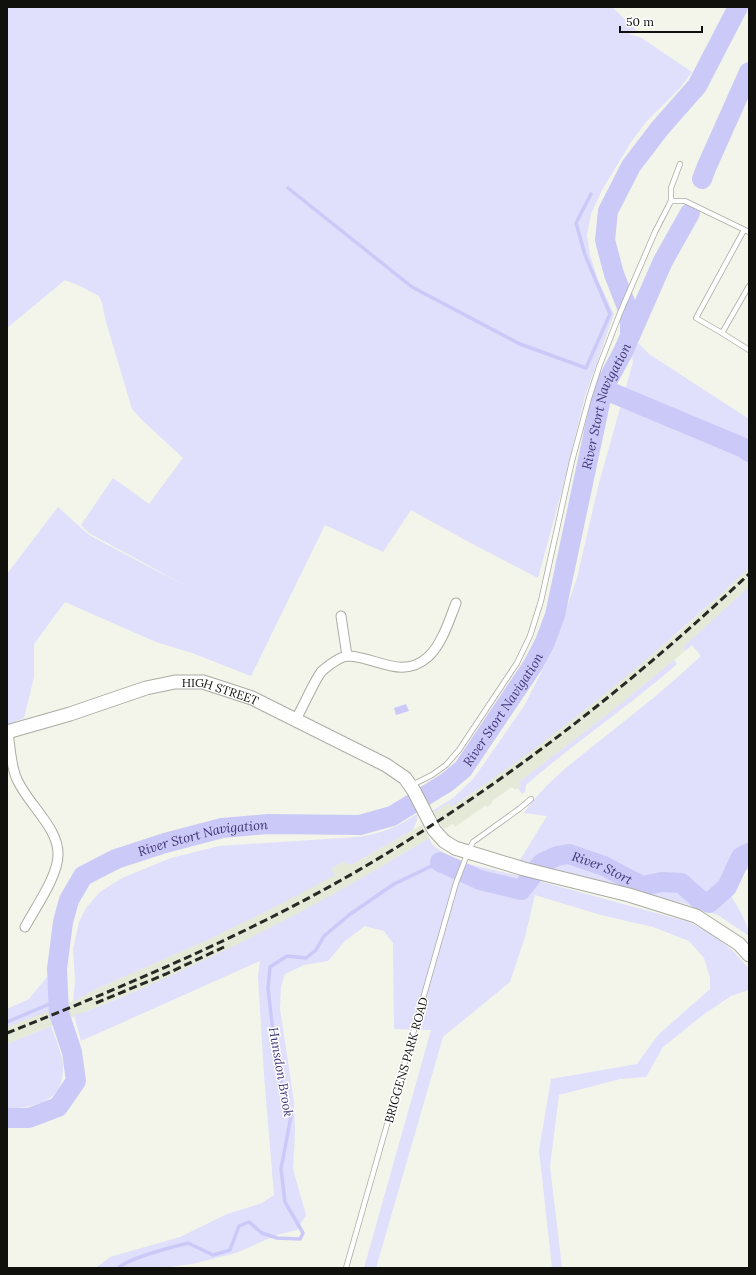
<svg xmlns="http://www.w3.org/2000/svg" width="756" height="1275" viewBox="0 0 756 1275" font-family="Lora,serif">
  <rect width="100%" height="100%" fill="#f3f5ea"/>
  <g fill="#e5e9d7">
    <polygon points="749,568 749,587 683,647 685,651 613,710 519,782 521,786 515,790 512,787 492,801 492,803 487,807 486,805 455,827 453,824 444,829 433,813 449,803 452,806 474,792 589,706 678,633"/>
    <polygon points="422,825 429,838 343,890 303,912 240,944 167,978 7,1044 7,1027 80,998 96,989 212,938 275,907 334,875 331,869 344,861 350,863 351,865"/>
  </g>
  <g fill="#e0dffc">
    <polygon points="7,7 598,7 602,10 599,7 612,7 639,33 628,34 640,37 692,72 679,89 647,121 631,142 602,190 591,214 587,235 590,255 598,280 614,314 585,396 562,490 538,578 465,540 411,510 383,552 325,525 251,676 192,653 156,642 65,602 34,644 34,677 24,718 7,725 7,574 58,507 89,535 149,567 188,587 89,533 81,525 113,478 149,504 183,458 142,420 132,409 106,322 102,303 99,296 80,286 65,280 7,328"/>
    <path d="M630,335L649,354L749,419V568C656,654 558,737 451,807L449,803L433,813L432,811L453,798L474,778L524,706L541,673L554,643L577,578L599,483L633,362Z"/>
    <path d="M749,587V868L733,881L728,891C735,903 749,923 749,936L718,915L686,904L517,865L547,816L524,813C545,782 577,759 607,735C639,710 671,684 701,656L692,645L685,651L683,647Z"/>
    <path d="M674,660L677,664C628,707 574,743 526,785L525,792L522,794L518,788L521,786L519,782L613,710Z"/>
    <path d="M417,814V820L413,830L351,865L350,863L347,865L344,861L331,869L335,875L275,907L212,938L96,989L73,1002L75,980L73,949L79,922L86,908L100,892L122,878L171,858L219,846L357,837C381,834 397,827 417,814Z"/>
    <path d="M429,838L432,844L443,853L451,858L468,864L528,878L689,922L715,936L734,952L749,969V990L731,996L703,1015L663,1047L646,1077L620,1079L559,1095L550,1166L562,1268H552L539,1150L551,1079L637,1064L658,1035L710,989V978L704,958L689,941L653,927L601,915L535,895L525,937L510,982L443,1037L376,1268H364L431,1030L394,1029L393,943L384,931L365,926L345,941L328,961L304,965L285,974L281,987L280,1008L294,1102L295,1133L293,1169L306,1215L297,1230L277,1235L236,1253L192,1264L162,1268H97V1267L110,1257L180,1237L227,1214L262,1203L274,1195L264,1075L258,976L260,961L81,1041L74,1015L85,1012C205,964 319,906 429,838Z"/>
    <polygon points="47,977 52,1010 7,1027 7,1009 29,999"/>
    <path d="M51,1026C55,1038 63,1055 63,1067C63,1103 35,1107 7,1109V1044Z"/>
  </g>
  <polygon fill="#cbc9f7" points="406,704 409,711 396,715 394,708"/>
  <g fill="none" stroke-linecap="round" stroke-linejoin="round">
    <g stroke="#cbc9f7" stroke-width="3.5">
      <polyline points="288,188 412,287 520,344 586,368 610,314 585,255 576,223 591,194"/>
      <polyline points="7,1022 59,1000"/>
      <path d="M118,1268C129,1258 172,1247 188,1243L213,1255L230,1250L239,1226L249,1222L262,1233L277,1238L300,1239L303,1233L285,1202L281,1169L291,1116L283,1091L275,1050L268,988L270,967L287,956L306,958L316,950L324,936L349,915L394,884L440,862"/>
    </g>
    <g stroke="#cbc9f7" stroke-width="20">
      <polyline points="702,179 707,166 749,72"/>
      <polyline points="630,335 630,315 614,274 605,240 608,211 631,166 660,128 697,86 738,7"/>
      <polyline points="603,389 744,448 749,452"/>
      <path id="s1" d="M440,862L480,880L521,890L542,863L557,856L569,854L604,866L642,886L662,882L681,883L699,899L709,903L727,887L741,857L749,853"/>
      <path id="s2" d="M7,1118H29L58,1107L76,1081L72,1052L59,1013L57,969L63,922L69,900L83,876L116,859L165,843L222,828L268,824L360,825L392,816L446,783L463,769L533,665L545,642L555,615L603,389L623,352L663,261L690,213"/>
    </g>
    <g stroke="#aaaca2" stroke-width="6">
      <g id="service">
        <polyline points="671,201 685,201 749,232"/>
        <polyline points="749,286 722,333 749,350"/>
        <polyline points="722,333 696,318 744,230"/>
        <polyline points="412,785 432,775 446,765 459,750 517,663 530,636 541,601 572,461 589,398 599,367 620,313 655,232 671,201 671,188 680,164"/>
        <polyline points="346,1268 456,883 468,852 473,842 519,809 531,799"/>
      </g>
    </g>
    <g stroke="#aaaca2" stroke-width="11">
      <g id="minor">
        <polyline points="341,616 347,656"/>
        <path d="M296,719C302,709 316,677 322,671C329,665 340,656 349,656C376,657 402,680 428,657C442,644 449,621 456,603"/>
        <path d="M8,732C10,746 11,765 16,777C26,803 59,827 58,855C58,876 35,908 25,927"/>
      </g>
    </g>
    <g stroke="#aaaca2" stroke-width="15">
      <g id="secondary">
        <path id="s3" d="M7,732L70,714L146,688L175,682H203L252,698L386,765L405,778L414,791L434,830L444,841L455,848L524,869L629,895L696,916L739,944L749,955"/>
      </g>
    </g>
    <use href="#service" stroke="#fff" stroke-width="4.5"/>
    <use href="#minor" stroke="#fff" stroke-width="9"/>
    <use href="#secondary" stroke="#fff" stroke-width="13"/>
    <g stroke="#282824" stroke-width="3" stroke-dasharray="8 4" stroke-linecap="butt">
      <polyline points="96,1003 166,974 224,947"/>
      <path d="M7,1033C125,986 242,937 352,874C496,791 628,688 749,574"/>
    </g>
  </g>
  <g text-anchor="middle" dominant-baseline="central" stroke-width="3" stroke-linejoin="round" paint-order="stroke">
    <g font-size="12" fill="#10100d" stroke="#fff">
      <text stroke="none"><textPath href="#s3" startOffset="222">HIGH STREET</textPath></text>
      <text transform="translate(406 1060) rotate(-74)">BRIGGENS PARK ROAD</text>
    </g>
    <g font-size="13" font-style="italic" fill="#3e3376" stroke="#fff">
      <text stroke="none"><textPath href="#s2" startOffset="1097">River Stort Navigation</textPath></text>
      <text stroke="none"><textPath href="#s2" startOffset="773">River Stort Navigation</textPath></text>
      <text stroke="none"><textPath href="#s2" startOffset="424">River Stort Navigation</textPath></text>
      <text stroke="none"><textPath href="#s1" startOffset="185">River Stort</textPath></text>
      <text transform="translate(281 1072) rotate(80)">Hunsdon Brook</text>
    </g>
  </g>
  <rect width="756" height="1275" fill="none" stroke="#10100d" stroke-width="16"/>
  <path d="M620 26v6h82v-6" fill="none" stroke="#10100d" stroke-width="2"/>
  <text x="626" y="26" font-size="12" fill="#10100d" stroke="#ffffff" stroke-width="3" paint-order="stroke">50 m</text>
</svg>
